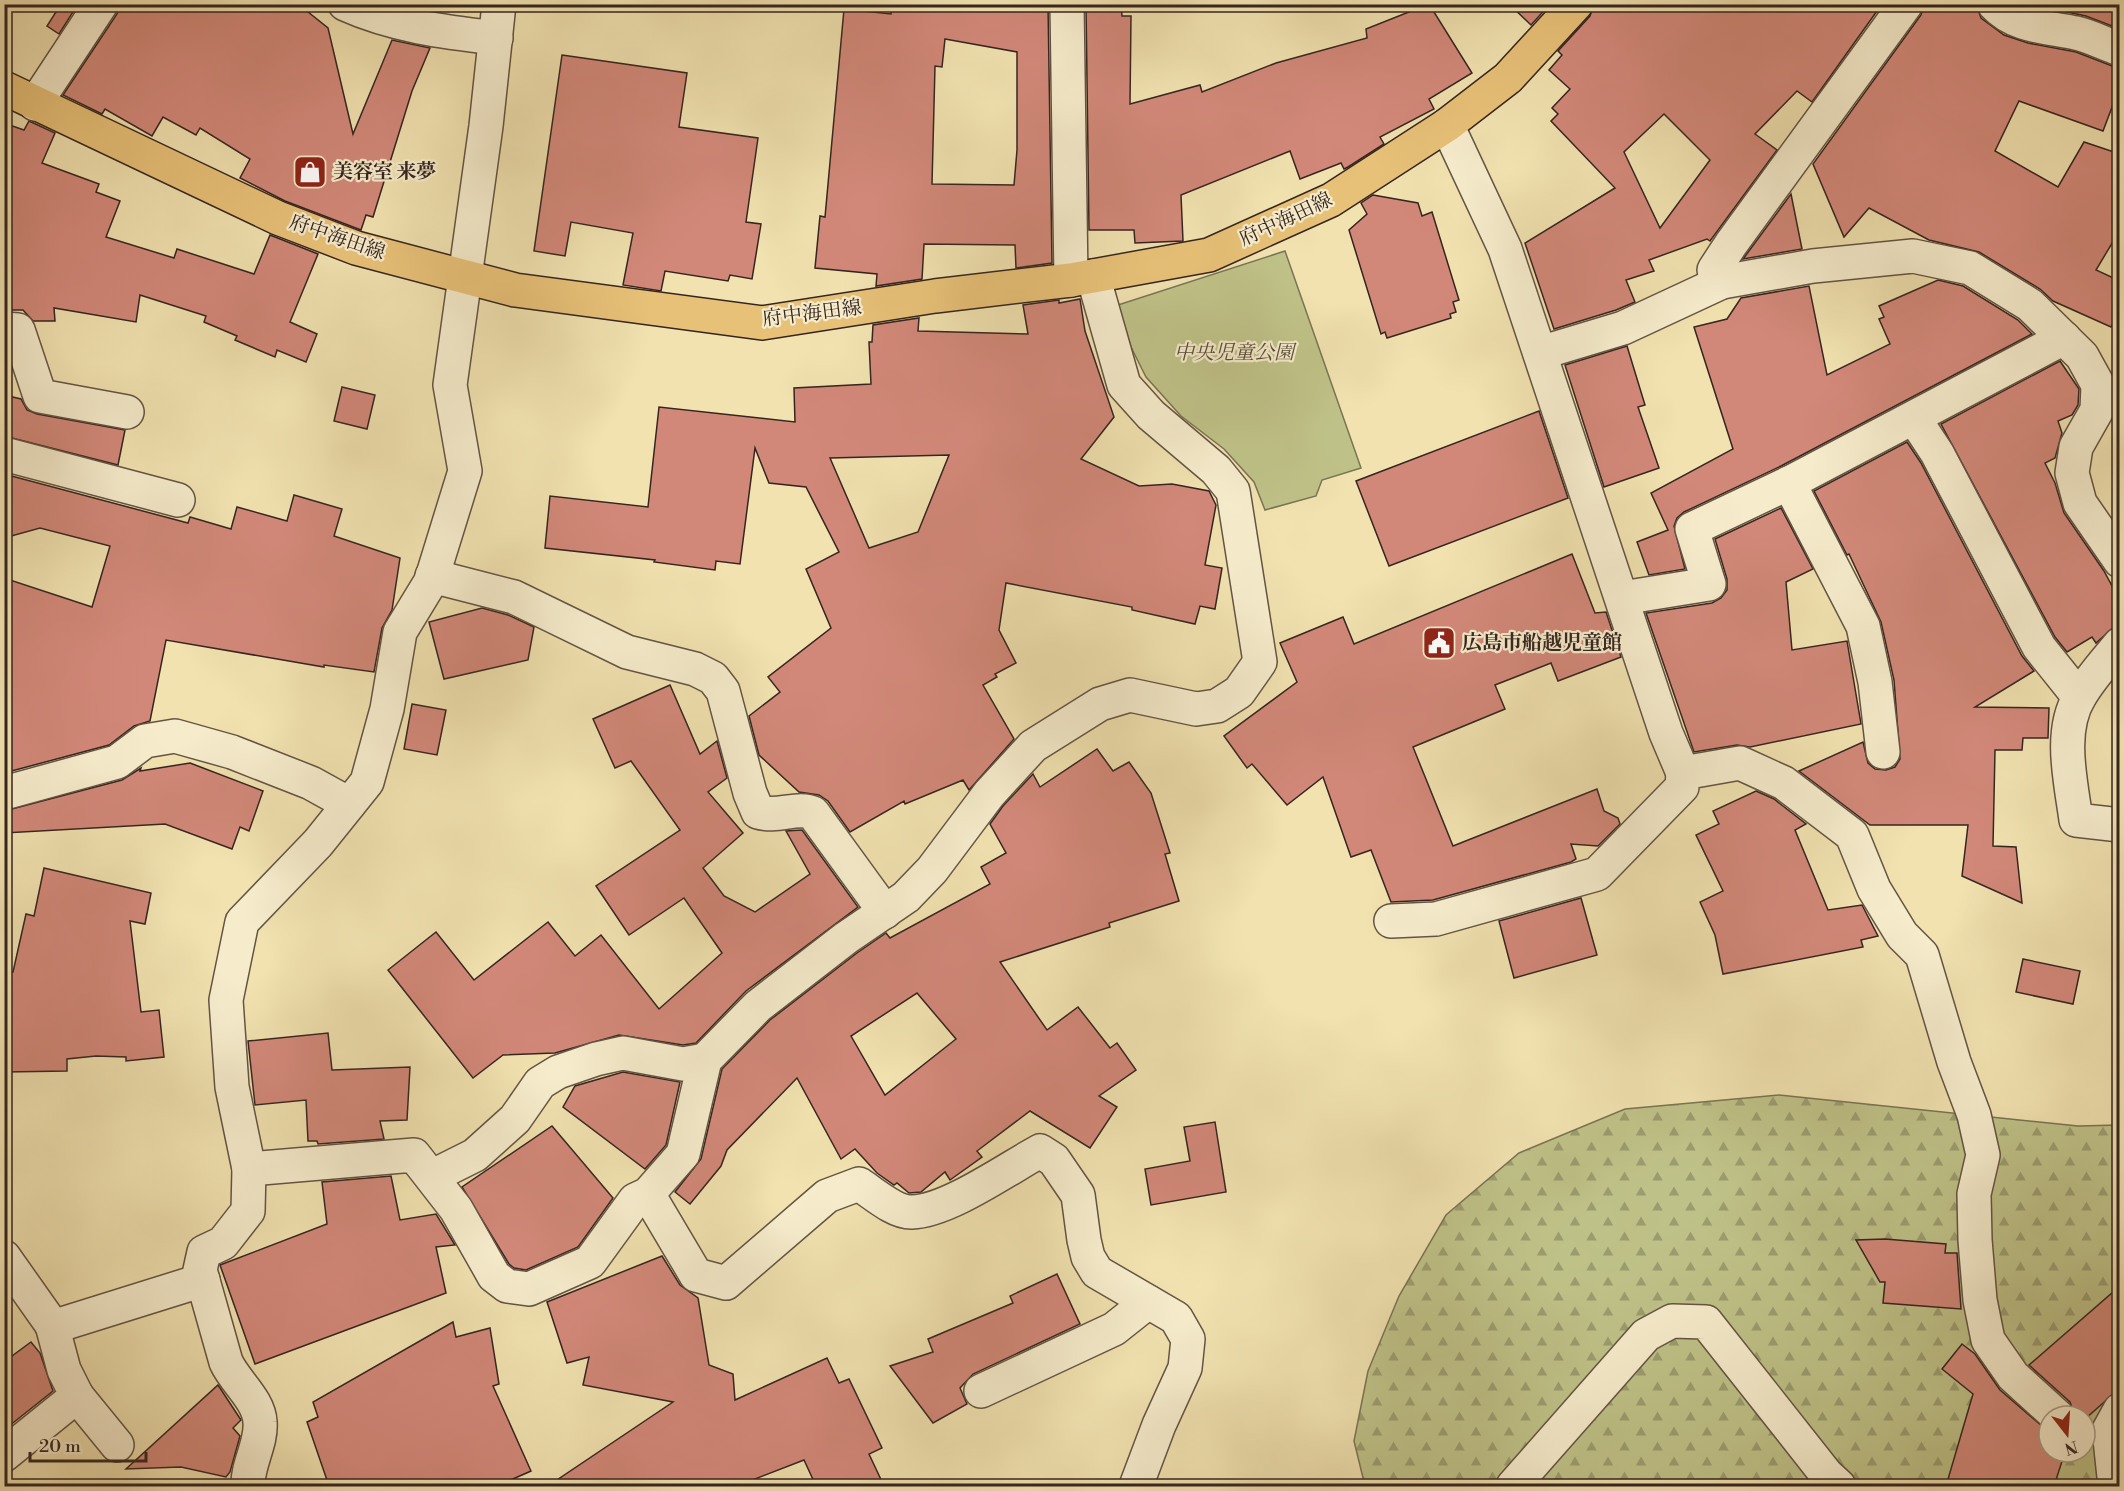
<svg xmlns="http://www.w3.org/2000/svg" width="2124" height="1491" viewBox="0 0 2124 1491" font-family="'Libre Bodoni','Noto Serif JP',serif">
  <defs>
    <pattern id="forest-firs" width="22" height="20" patternUnits="userSpaceOnUse" patternTransform="scale(1.5)"><rect width="22" height="20" fill="#bfc288"/><path d="M5 1l3.5 6h-7zM16 11l3.5 6h-7z" fill="#9c9d6f"/></pattern>
  </defs>
  <rect width="100%" height="100%" fill="#f1e2b0"/>
  <filter id="stains"><feTurbulence type="fractalNoise" baseFrequency=".00333" numOctaves="4"/><feColorMatrix values="0 0 0 0 .2 0 0 0 0 .09 0 0 0 0 .02 0 0 0 .5 -.17"/></filter>
  <radialGradient id="worn" r=".72"><stop offset=".6" stop-color="#630" stop-opacity="0"/><stop offset="1" stop-color="#630" stop-opacity=".3"/></radialGradient>
  <path fill="url(#forest-firs)" stroke="#7a7454" stroke-width="1.5" fill-rule="evenodd" d="M1779,1095L2078,1126L2119,1125V1486H1365L1354,1441L1368,1371L1399,1296L1446,1215L1519,1153L1625,1109ZM2049,1416H2085V1452H2049Z"/>
  <polygon fill="#bfc288" stroke="#7a7454" stroke-width="1.5" points="1285,251 1361,468 1322,480 1316,496 1265,510 1254,482 1224,449 1181,416 1146,377 1131,347 1118,305"/>
  <g fill="#d28879" stroke="#352520" stroke-width="1.5" fill-rule="evenodd">
    <polygon points="61,4 78,4 59,34 47,26"/>
    <polygon points="120,4 298,4 328,28 353,134 392,40 430,48 412,91 373,217 366,215 361,230 285,201 240,178 250,159 200,128 196,135 163,117 152,136 105,109 102,114 63,95 117,14"/>
    <path d="M892,4H1048L1052,263L1016,268L1015,245L924,244L922,279L876,286L877,274L815,268L820,216L825,217L844,9L891,14ZM945,39L1017,52V150L1014,185L932,184L935,66L942,67Z"/>
    <polygon points="1086,4 1121,4 1122,16 1131,16 1130,104 1200,85 1202,92 1276,63 1367,38 1366,29 1429,4 1472,73 1429,99 1434,109 1380,137 1384,144 1348,167 1344,169 1341,163 1300,179 1290,151 1181,195 1183,241 1135,243 1134,230 1089,230"/>
    <polygon points="1509,4 1550,4 1531,25"/>
    <path d="M1594,4H1882L1812,102L1797,91L1755,134L1777,150L1710,241L1707,239L1649,260L1654,271L1626,280L1635,302L1616,310L1554,329L1525,243L1615,188L1551,121L1558,114L1552,108L1570,89L1549,70L1562,55L1558,51L1590,16ZM1664,114L1710,160L1660,228L1624,152Z"/>
    <polygon points="1924,4 1976,4 1981,18 2004,35 2028,43 2076,52 2120,69 2120,86 2103,131 2019,101 1995,151 2058,187 2084,142 2120,154 2120,230 2096,270 2120,281 2120,309 2111,327 2053,301 2040,289 1979,252 1929,240 1869,208 1844,237 1813,164 1921,15"/>
    <polygon points="2029,4 2120,4 2120,22 2112,26 2086,16"/>
    <polygon points="562,55 687,73 679,127 758,138 746,222 761,224 752,279 730,275 728,281 665,271 661,291 623,285 633,233 571,222 565,256 534,251"/>
    <polygon points="29,121 55,133 42,163 99,184 96,192 120,201 106,237 174,258 177,249 254,274 270,235 318,254 290,322 317,334 306,362 277,350 275,357 235,340 237,336 204,322 206,316 140,295 136,322 54,308 55,321 33,321 23,310 4,310 4,123 24,130"/>
    <polygon points="1791,194 1802,249 1743,259 1746,255"/>
    <polygon points="1373,195 1418,203 1422,216 1432,212 1459,300 1453,302 1456,312 1450,314 1451,318 1387,338 1385,332 1381,334 1349,230 1367,214 1361,203"/>
    <polygon points="1938,280 1963,286 2018,320 2032,334 1781,466 1684,512 1677,518 1674,526 1685,569 1649,575 1637,542 1668,530 1651,493 1733,449 1694,327 1727,319 1741,298 1809,286 1827,375 1890,344 1879,319 1884,317 1879,306"/>
    <path d="M1080,299L1085,331L1114,417L1081,459L1139,486L1172,484L1209,491L1216,505L1205,565L1222,568L1215,609L1200,606L1195,624L1132,610V607L1006,583L999,630L1016,663L995,674L997,677L983,685L1014,739L969,790L963,780L905,804L904,801L850,832L828,801L819,795L799,792L759,755L749,716L780,692L768,677L831,628L806,569L839,552L806,487L769,483L755,448L740,564L716,561L715,570L654,562L655,560L545,548L550,496L648,507L659,407L795,422L794,388L871,384L869,342H872L873,325L919,318L918,331L1028,334L1023,305L1059,300V303ZM949,455L918,532L869,548L830,458Z"/>
    <polygon points="1627,346 1645,405 1638,407 1659,468 1604,487 1565,365"/>
    <polygon points="2060,361 2079,389 2078,405 2072,415 2058,421 2062,433 2055,458 2045,463 2055,483 2064,513 2104,571 2120,601 2115,626 2096,643 2092,637 2067,652 2055,637 1941,424"/>
    <polygon points="342,387 375,395 367,429 334,421"/>
    <polygon points="4,395 21,399 27,410 37,414 125,430 118,465 4,436"/>
    <polygon points="1539,411 1568,498 1389,566 1356,481"/>
    <polygon points="1907,442 1921,463 2022,656 2034,671 1975,707 2049,708 2048,738 2023,738 2022,750 1995,750 1993,846 2016,847 2022,903 1962,876 1968,825 1870,825 1799,771 1863,742 1868,763 1875,769 1886,770 1895,767 1900,759 1894,680 1881,622 1849,554 1847,555 1814,491"/>
    <polygon points="4,474 188,523 190,517 231,529 237,507 287,521 294,495 342,509 334,536 400,558 392,610 382,628 374,672 324,665 324,667 166,640 150,721 134,726 109,745 4,773 4,578 92,607 110,546 40,528 4,538"/>
    <polygon points="1781,508 1813,569 1786,582 1792,650 1847,641 1861,724 1750,747 1737,745 1694,752 1646,613 1712,603 1721,598 1727,590 1727,579 1715,539"/>
    <polygon points="1572,554 1595,613 1606,612 1621,657 1558,681 1551,663 1495,685 1505,709 1413,747 1453,846 1597,789 1604,811 1618,818 1620,824 1598,846 1571,844 1576,859 1571,862 1433,900 1391,902 1371,850 1351,857 1323,777 1287,805 1252,764 1247,768 1224,736 1297,682 1280,643 1343,617 1354,644"/>
    <polygon points="482,608 508,615 534,627 528,660 444,679 429,622"/>
    <polygon points="670,685 700,754 717,741 727,778 708,792 743,833 703,868 724,896 755,912 810,874 786,831 802,830 858,907 746,991 696,1043 683,1045 619,1035 555,1053 503,1055 473,1078 388,970 436,932 474,980 548,922 575,956 601,935 659,1009 722,953 684,898 629,935 596,886 680,830 631,761 615,768 593,719"/>
    <polygon points="412,704 446,710 437,755 404,749"/>
    <path d="M1097,749L1113,771L1129,762L1151,793L1170,853L1165,854L1179,901L1109,923L1110,927L1000,962L1047,1030L1078,1007L1110,1048L1117,1043L1136,1070L1099,1096L1117,1107L1090,1148L1030,1111L977,1151L982,1157L950,1180L945,1172L921,1192L909,1193L897,1183L894,1185L877,1173L855,1149L841,1159L797,1078L727,1150L721,1166L690,1204L675,1192L701,1159L722,1069L770,1020L857,953L886,933L890,938L990,884L981,867L1006,853L990,824L1003,806L1033,774L1040,787ZM917,993L956,1039L885,1095L851,1036Z"/>
    <polygon points="190,763 263,791 249,831 240,827 232,849 165,824 4,833 4,811 122,780 141,768 140,771"/>
    <polygon points="1756,791 1774,799 1806,824 1795,830 1828,910 1862,905 1878,936 1861,940 1863,947 1723,974 1715,935 1700,902 1723,891 1696,835 1719,824 1713,811"/>
    <polygon points="44,868 151,893 145,924 130,921 141,1012 159,1010 164,1057 126,1061 126,1057 96,1056 67,1059 67,1071 4,1072 4,973 13,972 26,914 34,916"/>
    <polygon points="1581,898 1597,955 1514,978 1499,921"/>
    <polygon points="2023,959 2080,971 2073,1004 2016,992"/>
    <polygon points="328,1033 332,1070 410,1067 407,1120 380,1121 384,1139 318,1144 317,1141 308,1141 306,1100 255,1105 248,1041"/>
    <polygon points="623,1072 680,1082 666,1145 645,1169 563,1107 575,1086"/>
    <polygon points="1215,1122 1226,1192 1151,1205 1145,1169 1190,1161 1184,1127"/>
    <polygon points="552,1126 613,1198 578,1247 526,1270 514,1268 509,1264 462,1187"/>
    <polygon points="391,1176 400,1220 436,1214 455,1245 436,1247 446,1293 255,1364 220,1265 327,1224 322,1182"/>
    <polygon points="1885,1239 1946,1244 1945,1253 1957,1253 1961,1309 1883,1303 1885,1282 1880,1282 1856,1240"/>
    <polygon points="662,1256 680,1285 698,1298 709,1365 733,1374 735,1400 827,1358 839,1383 849,1379 882,1448 869,1454 884,1486 816,1486 804,1460 737,1486 548,1486 673,1402 583,1385 589,1357 567,1363 547,1302"/>
    <polygon points="1057,1274 1080,1324 973,1374 960,1388 967,1404 933,1423 890,1366 933,1352 928,1339 1013,1303 1010,1296"/>
    <polygon points="2120,1286 2120,1388 2085,1419 2085,1416 2075,1416 2070,1402 2029,1365"/>
    <polygon points="453,1322 456,1337 490,1328 499,1384 493,1386 531,1471 497,1486 329,1486 307,1422 318,1417 313,1402"/>
    <polygon points="31,1342 40,1353 53,1391 4,1430 4,1362"/>
    <polygon points="1962,1344 1975,1354 2000,1390 2049,1432 2049,1452 2065,1452 2054,1486 1946,1486 1973,1394 1942,1369"/>
    <polygon points="218,1385 241,1420 233,1428 240,1436 230,1472 226,1477 181,1467 126,1469"/>
  </g>
  <g fill="none" stroke-linecap="round" stroke-linejoin="round">
    <g stroke="#645444" stroke-width="36">
      <g id="minor">
        <path d="M345,4C394,26 444,32 496,38"/>
        <polyline points="1067,4 1071,280"/>
        <path d="M1994,4C2015,27 2047,27 2076,33C2090,36 2105,44 2120,49"/>
        <polyline points="35,104 101,4"/>
        <polyline points="1447,125 1505,249 1666,733 1683,773"/>
        <polyline points="1722,282 1714,270 1731,244 1906,4"/>
        <polyline points="4,329 18,330 40,396 127,412"/>
        <polyline points="1540,353 1623,328 1722,282 1813,266 1913,256 1970,268 2030,305 2082,356 2098,385 2097,410 2076,447 2072,473 2080,503 2120,561"/>
        <polyline points="1914,418 1937,453 2039,647 2079,697"/>
        <polyline points="4,454 178,500"/>
        <polyline points="1789,483 1863,626 1875,682 1883,752"/>
        <path d="M432,576L514,597L627,652L695,669L713,678L723,691L750,793L758,812C777,818 798,806 813,813L885,912"/>
        <polyline points="1622,598 1709,584 1692,529 1789,483 2064,338"/>
        <path d="M2120,644C2106,661 2091,677 2080,696C2058,731 2071,782 2076,820L2120,825"/>
        <polyline points="4,793 117,762 145,741 175,736 232,752 311,783 349,804"/>
        <polyline points="1391,921 1436,919 1597,874 1682,787 1683,773 1740,763 1784,783 1852,835 1874,889 1902,935 1922,955 1954,1062 1974,1115 1983,1155 1974,1194 1975,1240 1980,1300 1988,1340 2013,1376 2057,1416"/>
        <polyline points="249,1169 414,1155 456,1209 494,1276 507,1286 529,1289 590,1262 635,1200 648,1194 683,1154 705,1060 758,1006 846,938 906,897 932,870 989,794 1033,746 1100,704 1130,695 1196,709 1217,706 1239,692 1260,662 1233,491 1216,470 1151,415 1124,385 1093,276"/>
        <polyline points="433,1176 475,1155 515,1119 540,1083 558,1072 596,1059 623,1053 683,1064 705,1060"/>
        <path d="M648,1194L696,1275L726,1283L827,1196L859,1184C873,1193 895,1213 912,1212C948,1211 1007,1169 1040,1151L1054,1160L1078,1195L1084,1240L1088,1257L1097,1272L1176,1318L1188,1339L1185,1368L1159,1425L1136,1486"/>
        <polyline points="4,1257 52,1325 59,1325 203,1280"/>
        <polyline points="981,1391 1114,1329 1148,1302"/>
        <polyline points="77,1396 117,1445"/>
        <polyline points="4,1455 77,1396 64,1370 52,1325"/>
        <path d="M248,1486C247,1465 262,1443 260,1422C259,1400 235,1382 226,1362L200,1270L204,1252L223,1243L248,1211L249,1169L232,1087L226,1000L242,922L318,843L367,782L387,709L400,632L431,581L465,471L450,385L486,126L499,4"/>
        <polyline points="1513,1486 1646,1335 1672,1321 1706,1322 1826,1474 1839,1486"/>
        <polyline points="2115,1486 2109,1430 2120,1410"/>
      </g>
    </g>
    <g stroke="#352520" stroke-width="36">
      <polyline id="major" points="4,88 278,218 356,248 515,290 762,323 935,296 1071,280 1209,255 1331,200 1447,125 1508,78 1576,4"/>
    </g>
    <use href="#minor" stroke="#f6eccc" stroke-width="33"/>
    <use href="#major" stroke="#e8c178" stroke-width="33"/>
  </g>
  <defs>
    <g id="shop-square" transform="scale(1.725)"><rect x="-9" y="-9" width="18" height="18" rx="4" fill="#8f2418" stroke="#f6eccc"/><path d="M-5-2.5h2.3a2.7 3.5 0 0 1 5.4 0H5L5.5 6h-11ZM-1.5-2.5h3a1.5 2.3 0 0 0-3 0Z" fill="#fff"/></g>
    <g id="civic-square" transform="scale(1.725)"><rect x="-9" y="-9" width="18" height="18" rx="4" fill="#8f2418" stroke="#f6eccc"/><path d="M-.6-6.5H3V-4.5H.6V-3L4-1V1h2V6H-6V1h2V-1L-.6-3ZM-1.2 2.5V6h2.4V2.5Z" fill="#fff"/></g>
  </defs>
  <g fill-rule="evenodd">
    <use href="#shop-square" x="310" y="172"/>
    <use href="#civic-square" x="1439" y="643"/>
  </g>
  <g text-anchor="middle" dominant-baseline="central" stroke-width="4.5" stroke-linejoin="round" paint-order="stroke">
    <g font-size="20" font-weight="bold" fill="#352520" stroke="#f6eccc" text-anchor="start">
      <text x="333" y="172">美容室 来夢</text>
      <text x="1462" y="643">広島市船越児童館</text>
    </g>
    <g font-size="20" fill="#352520" stroke="#f6eccc">
      <text transform="translate(1286 220) rotate(-25)">府中海田線</text>
      <text transform="translate(337 238) rotate(19)">府中海田線</text>
      <text transform="translate(812 314) rotate(-7)">府中海田線</text>
    </g>
    <g font-size="20" font-style="italic" fill="#584c3a" stroke="#f6eccc">
      <text x="1234" y="353">中央児童公園</text>
    </g>
  </g>
  <rect width="2124" height="1491" fill="none" stroke="#f1e2b0" stroke-width="24"/>
  <rect x="6" y="6" width="2112" height="1479" fill="none" stroke="#352520" stroke-width="3"/>
  <rect x="12" y="12" width="2100" height="1467" fill="none" stroke="#352520" stroke-width="1.5"/>
  <g transform="translate(2067 1434) rotate(163)"><circle r="28" fill="#f6eccc" stroke="#a99c87" stroke-width="1.5"/>
  <path d="M0-4.5L10 22L0 15L-10 22Z" fill="#8f2418"/>
  <text y="-9" font-size="16" font-weight="bold" text-anchor="middle" fill="#352520">N</text>
  </g>
  <path d="M30 1452v9h116v-9" fill="none" stroke="#352520" stroke-width="3"/>
  <text x="39" y="1452" font-size="18" fill="#352520" stroke="#f6eccc" stroke-width="4.5" paint-order="stroke">20 m</text>
  <rect width="100%" height="100%" filter="url(#stains)"/>
  <rect width="100%" height="100%" fill="url(#worn)"/>
</svg>
